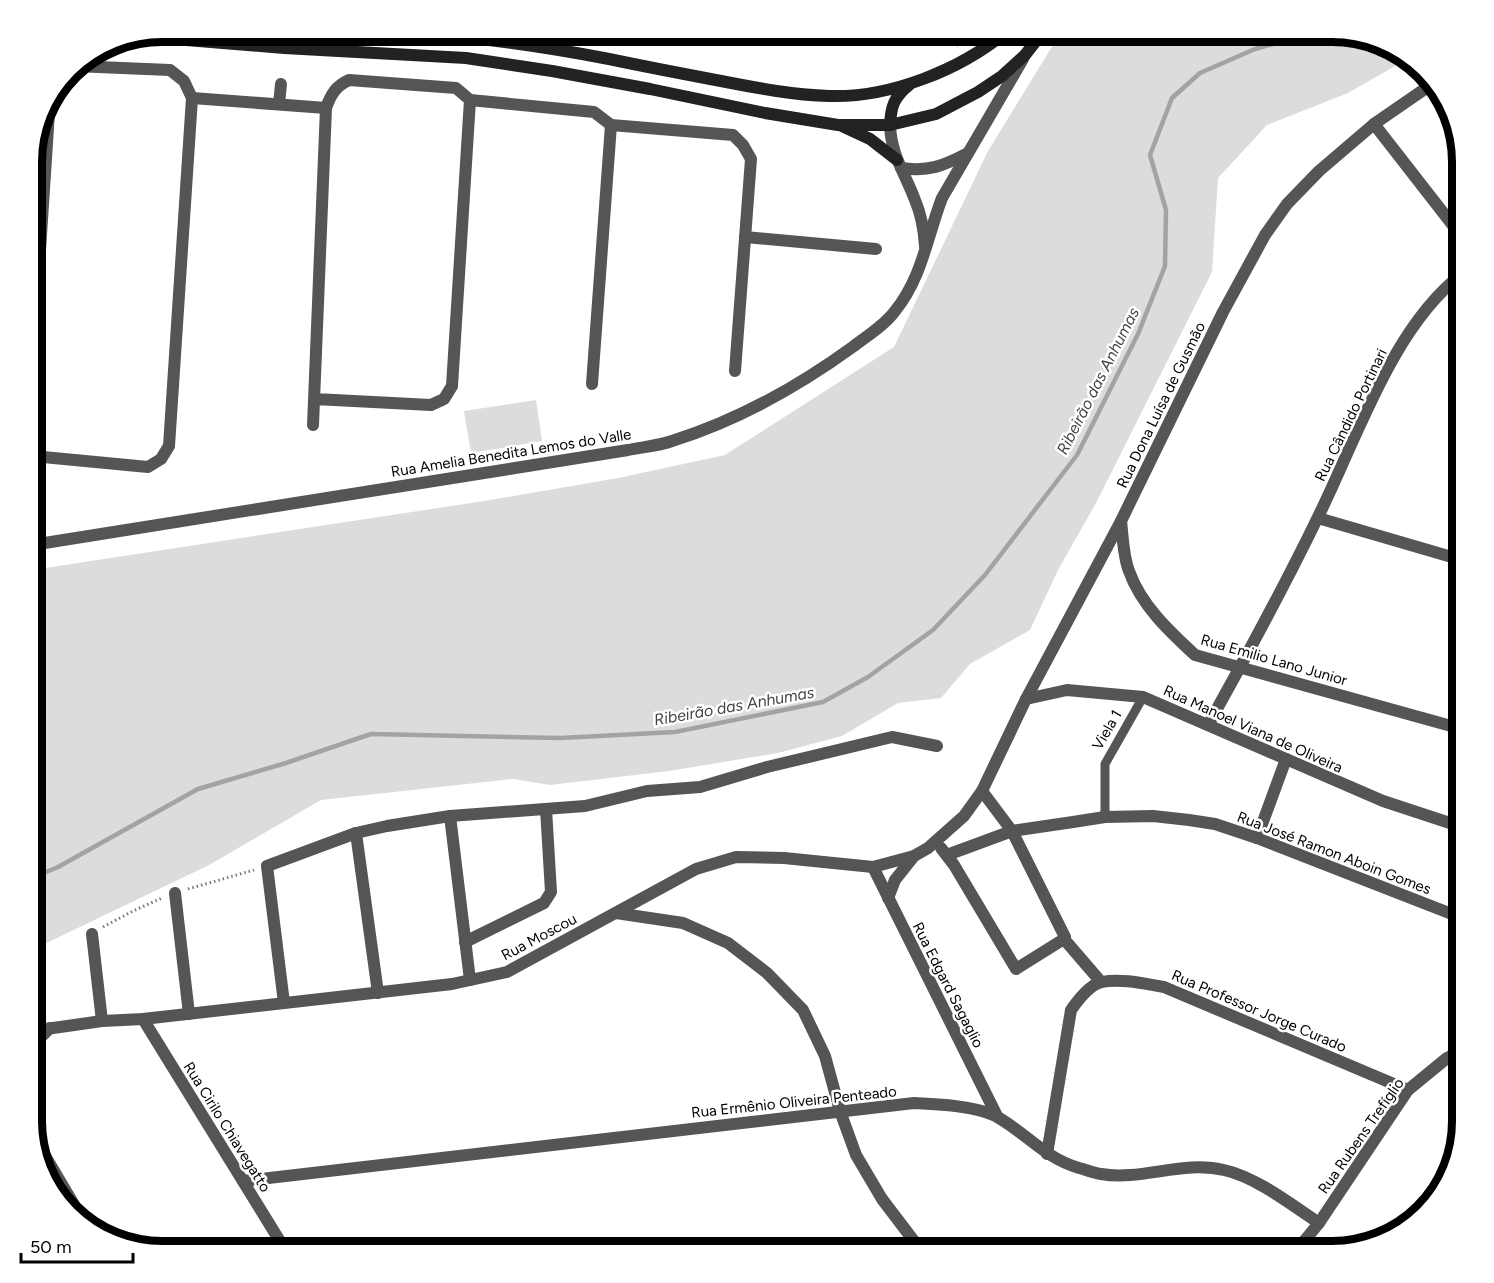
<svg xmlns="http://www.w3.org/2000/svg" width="1494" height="1283" viewBox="0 0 1494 1283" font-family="Figtree,sans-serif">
  <rect width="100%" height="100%" fill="#fff"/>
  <g fill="#dcdcdc">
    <polygon points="964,32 984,32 956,48"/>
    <polygon points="1061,32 1332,32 1382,41 1409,58 1348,93 1267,125 1218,178 1212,272 1096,503 1058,570 1030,630 970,664 941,698 898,703 842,736 778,753 669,771 550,785 513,779 321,800 209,865 32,950 32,570 484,501 618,478 725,455 894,347 988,151"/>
    <polygon points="536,400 542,441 471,453 464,411"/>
  </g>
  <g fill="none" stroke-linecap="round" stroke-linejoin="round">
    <polyline stroke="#a3a3a3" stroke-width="4.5" points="32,878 58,867 198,789 286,763 371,734 561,738 675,732 823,702 868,677 933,630 985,575 1077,455 1138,334 1165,266 1166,210 1150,155 1172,98 1200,73 1255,49 1316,32"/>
    <g stroke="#777" stroke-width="3" stroke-dasharray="1.5 3" stroke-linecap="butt">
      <polyline points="188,889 254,870"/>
      <polyline points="103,927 133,911 162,898"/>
    </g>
    <polyline stroke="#555" stroke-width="9" points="1105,817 1105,764 1143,697"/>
    <g stroke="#555" stroke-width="12">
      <polyline points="192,98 326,108"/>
      <polyline points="470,100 594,112 611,125 733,135 743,145 751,159 735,371"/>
      <polyline points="279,104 281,84"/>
      <polyline points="1374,124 1462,237"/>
      <path d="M890,125C891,155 905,173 915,200C921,214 924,231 925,246"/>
      <path d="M901,168C929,172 943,166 968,153"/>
      <polyline points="745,237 876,249"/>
      <polyline points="32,373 50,97"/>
      <polyline points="592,384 611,125"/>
      <path d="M313,425L326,108C331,94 336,86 349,80L456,88L470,100L452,386L444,399L431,405L315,399"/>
      <polyline points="32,446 43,457 148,467 161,459 169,446 192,98 184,81 170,70 74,66"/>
      <polyline points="1318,518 1462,560"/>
      <path d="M1121,521C1123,537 1123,556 1129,571C1141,605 1169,631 1195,655L1462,729"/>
      <path d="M32,545L628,450C642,447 658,446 672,441C736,421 799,386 854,346C867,336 885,325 895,311C922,278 927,237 942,198L1023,59"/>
      <polyline points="1026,699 1067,690 1143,697 1383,801 1462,827"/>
      <path d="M1208,725C1246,657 1283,589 1317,519C1356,441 1392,327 1462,274"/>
      <polyline points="982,791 1012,831 1065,937 1064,939 1101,982"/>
      <polyline points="450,816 470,980"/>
      <polyline points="356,833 378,993"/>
      <polyline points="1257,838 1286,759"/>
      <polyline points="941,848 954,865 1016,969 1064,939"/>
      <polyline points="947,855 1012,831 1073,822 1105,817 1153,816 1189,820 1215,824 1257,838 1462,918"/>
      <polyline points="873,867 997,1116"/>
      <polyline points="175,893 189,1014"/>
      <polyline points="616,913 683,923 728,943 767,973 803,1010 825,1056 840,1111 856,1155 882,1199 917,1245 925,1251"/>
      <polyline points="92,934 102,1021"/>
      <polyline points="465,942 544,903 551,892 546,809"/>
      <polyline points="284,1003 267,866 356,833 387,826 450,816 585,806 647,791 700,787 767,767 892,737 937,746"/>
      <polyline points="143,1019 286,1251"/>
      <polyline points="32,1046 50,1028"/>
      <polyline points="34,1137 86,1225"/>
      <path d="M1047,1154L1071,1010C1078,1000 1090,984 1102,982C1121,978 1146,984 1164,987L1408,1090"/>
      <path d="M243,1181L914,1103C937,1104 979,1106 999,1118C1028,1135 1045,1158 1079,1168C1087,1170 1094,1173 1101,1174C1142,1181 1183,1160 1224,1170C1256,1177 1292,1205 1319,1223"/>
      <polyline points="862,1251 917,1245"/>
      <polyline points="1296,1251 1319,1223 1408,1090 1447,1058 1462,1050"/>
    </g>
    <g stroke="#555" stroke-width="12">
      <polyline points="888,898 895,880 914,856"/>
      <polyline points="32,1031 102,1021 143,1019 452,984 507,972 696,869 736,857 784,858 873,867 914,856 928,848 964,816 982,791 1026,699 1121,521 1223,312 1265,235 1287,204 1319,171 1374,124 1432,84"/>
    </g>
    <g stroke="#222" stroke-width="12">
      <path d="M402,32C471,36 541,46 609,59C647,67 684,74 721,81C757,88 793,95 829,96C890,98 960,70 1006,32"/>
      <polyline points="137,36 284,48 466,58 552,71 650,89 765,113 838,125 890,125 936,114 978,92 1002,76 1025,55 1043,32"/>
      <path d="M890,125C891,106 894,97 909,85"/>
      <polyline points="842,126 870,139 897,160"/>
    </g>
  </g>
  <g text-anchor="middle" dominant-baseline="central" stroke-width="5" stroke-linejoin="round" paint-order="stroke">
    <g font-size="15" fill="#000" stroke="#fff">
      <text transform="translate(1161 405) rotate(-64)">Rua Dona Luísa de Gusmão</text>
      <text transform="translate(1351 415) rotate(-64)">Rua Cândido Portinari</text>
      <text transform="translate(511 453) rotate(-9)">Rua Amelia Benedita Lemos do Valle</text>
      <text transform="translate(1274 660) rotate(16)">Rua Emilio Lano Junior</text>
      <text transform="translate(1253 729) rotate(24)">Rua Manoel Viana de Oliveira</text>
      <text transform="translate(1107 730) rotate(-60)">Viela 1</text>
      <text transform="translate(1334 853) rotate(21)">Rua José Ramon Aboin Gomes</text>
      <text transform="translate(539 937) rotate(-28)">Rua Moscou</text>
      <text transform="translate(948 985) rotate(63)">Rua Edgard Sagaglio</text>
      <text transform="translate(1259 1011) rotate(23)">Rua Professor Jorge Curado</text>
      <text transform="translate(794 1102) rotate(-6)">Rua Ermênio Oliveira Penteado</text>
      <text transform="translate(227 1127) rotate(58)">Rua Cirilo Chiavegatto</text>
      <text transform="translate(1361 1136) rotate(-55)">Rua Rubens Trefíglio</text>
    </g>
    <g font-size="16" font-style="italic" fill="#444" stroke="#fff">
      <text transform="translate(1098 381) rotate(-63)">Ribeirão das Anhumas</text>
      <text transform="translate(734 706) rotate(-10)">Ribeirão das Anhumas</text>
    </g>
  </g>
  <path d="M0 0H1494V1283H0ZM162 42H1332A120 120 0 0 1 1452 162V1121A120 120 0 0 1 1332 1241H162A120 120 0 0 1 42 1121V162A120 120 0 0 1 162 42Z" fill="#fff" fill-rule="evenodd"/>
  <path fill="none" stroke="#000" stroke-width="8" d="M162 42H1332A120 120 0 0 1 1452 162V1121A120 120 0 0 1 1332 1241H162A120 120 0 0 1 42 1121V162A120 120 0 0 1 162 42Z"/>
  <path d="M21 1253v9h112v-9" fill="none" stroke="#000000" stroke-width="3"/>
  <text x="30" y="1253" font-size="18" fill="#000000" stroke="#ffffff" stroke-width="4.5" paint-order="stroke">50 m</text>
</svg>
